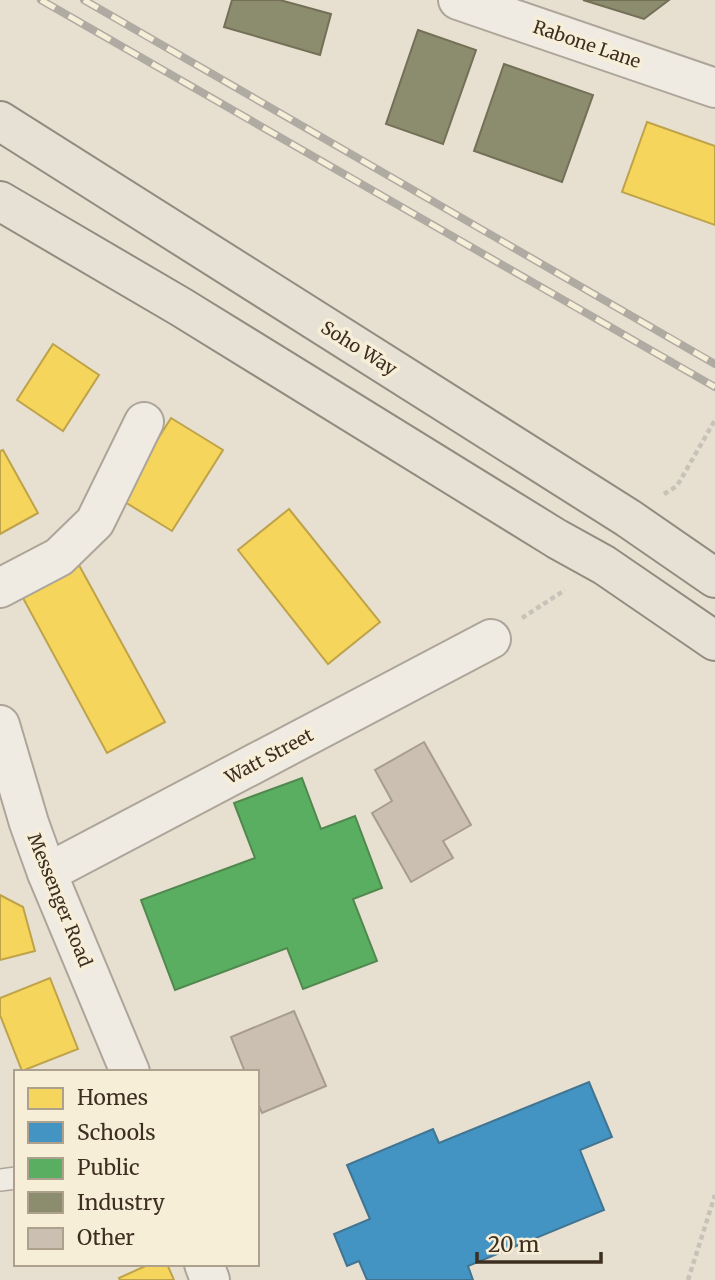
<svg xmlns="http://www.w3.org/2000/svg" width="715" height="1280" viewBox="0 0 715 1280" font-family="Merriweather,serif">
  <rect width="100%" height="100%" fill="#e7e0d1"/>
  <g fill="#f6d55c" stroke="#bea34a" stroke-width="2">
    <polygon points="647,122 715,146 715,225 622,192"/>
    <polygon points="53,344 99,375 63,431 17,400"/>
    <polygon points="171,418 223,450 172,531 120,499"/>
    <polygon points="3,450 38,513 0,534 0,451"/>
    <polygon points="289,509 380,622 328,664 238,550"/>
    <polygon points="74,556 165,722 107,753 17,587"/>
    <polygon points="0,895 23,907 35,951 0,960"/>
    <polygon points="50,978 78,1049 22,1071 0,1015 0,998"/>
    <polygon points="150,1264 167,1264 174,1280 120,1280 119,1278"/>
  </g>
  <polygon fill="#4393c3" stroke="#417592" stroke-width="2" points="589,1082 612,1137 580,1150 604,1210 468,1266 473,1280 367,1280 359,1261 347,1266 334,1234 370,1219 347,1165 433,1129 439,1143"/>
  <polygon fill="#5aae61" stroke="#51884e" stroke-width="2" points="302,778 321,829 355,816 382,888 353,899 377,961 303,989 287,948 175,990 141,900 255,858 234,803"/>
  <g fill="#8c8c6e" stroke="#747057" stroke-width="2">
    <polygon points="232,0 280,0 331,14 320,55 224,27"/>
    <polygon points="583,0 669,0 644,19"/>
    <polygon points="418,30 476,50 443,144 386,124"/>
    <polygon points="504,64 593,95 562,182 474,151"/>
  </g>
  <g fill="#cbbfb2" stroke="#a89c90" stroke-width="2">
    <polygon points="424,742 471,825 443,841 453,858 411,882 372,813 392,801 375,770"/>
    <polygon points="294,1011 326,1086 262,1113 257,1101 257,1072 245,1072 231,1037"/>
  </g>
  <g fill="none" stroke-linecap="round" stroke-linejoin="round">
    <g stroke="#ada599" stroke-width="24">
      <polyline id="lane" points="0,1180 16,1178"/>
    </g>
    <g stroke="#ada599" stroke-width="42">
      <g id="street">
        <polyline points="458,0 715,88"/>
        <polyline points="0,588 59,557 95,522 144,422"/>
        <polyline points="0,725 29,823 47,873 130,1072"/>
        <polyline points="47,873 491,639"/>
        <polyline points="204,1264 210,1280"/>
      </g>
    </g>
    <g stroke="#928b80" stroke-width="42">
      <g id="primary">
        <polyline points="0,121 628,518 715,578"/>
        <polyline points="0,201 181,307 557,539 604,565 715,641"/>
      </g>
    </g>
    <g stroke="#c8c2b9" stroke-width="4.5" stroke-dasharray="5 3.5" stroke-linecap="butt">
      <polyline points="664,494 677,486 715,420"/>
      <polyline points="522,618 565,590"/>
      <polyline points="688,1280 715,1195"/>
    </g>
    <use href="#lane" stroke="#efebe3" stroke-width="21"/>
    <use href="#street" stroke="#efebe3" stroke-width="38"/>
    <use href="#primary" stroke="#e6e1d4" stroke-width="38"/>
    <g stroke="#afaaa2" stroke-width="8">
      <g id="rail">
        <polyline points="41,0 715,387"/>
        <polyline points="84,0 715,364"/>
      </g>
    </g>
    <use href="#rail" stroke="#f7eed8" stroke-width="5" stroke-dasharray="16" stroke-linecap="butt"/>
  </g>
  <g text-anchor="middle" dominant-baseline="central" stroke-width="7" stroke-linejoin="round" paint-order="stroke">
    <g font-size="18" fill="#3d2e20" stroke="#f7eed8">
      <text transform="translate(587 44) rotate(19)">Rabone Lane</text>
      <text transform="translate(359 348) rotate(32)">Soho Way</text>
      <text transform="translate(269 756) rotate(-28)">Watt Street</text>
      <text transform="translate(60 900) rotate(68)">Messenger Road</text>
    </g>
  </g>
  <rect x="14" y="1070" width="245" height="196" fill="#f7eed8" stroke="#ada18e" stroke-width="2"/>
  <rect x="28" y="1088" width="35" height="21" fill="#f6d55c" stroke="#ada18e" stroke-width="2"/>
  <text x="77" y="1105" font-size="21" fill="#3d2e20">Homes</text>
  <rect x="28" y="1122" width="35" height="21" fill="#4393c3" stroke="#ada18e" stroke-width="2"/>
  <text x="77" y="1140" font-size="21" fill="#3d2e20">Schools</text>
  <rect x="28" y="1158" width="35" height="21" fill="#5aae61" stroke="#ada18e" stroke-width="2"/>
  <text x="77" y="1175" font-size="21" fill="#3d2e20">Public</text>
  <rect x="28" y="1192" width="35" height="21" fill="#8c8c6e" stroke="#ada18e" stroke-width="2"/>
  <text x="77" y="1210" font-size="21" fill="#3d2e20">Industry</text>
  <rect x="28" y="1228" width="35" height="21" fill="#cbbfb2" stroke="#ada18e" stroke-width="2"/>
  <text x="77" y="1245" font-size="21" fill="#3d2e20">Other</text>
  <path d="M477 1252v10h124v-10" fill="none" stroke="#3d2e20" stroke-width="3.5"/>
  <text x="488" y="1252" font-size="21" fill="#3d2e20" stroke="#f7eed8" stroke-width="5" paint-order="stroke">20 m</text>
</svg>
